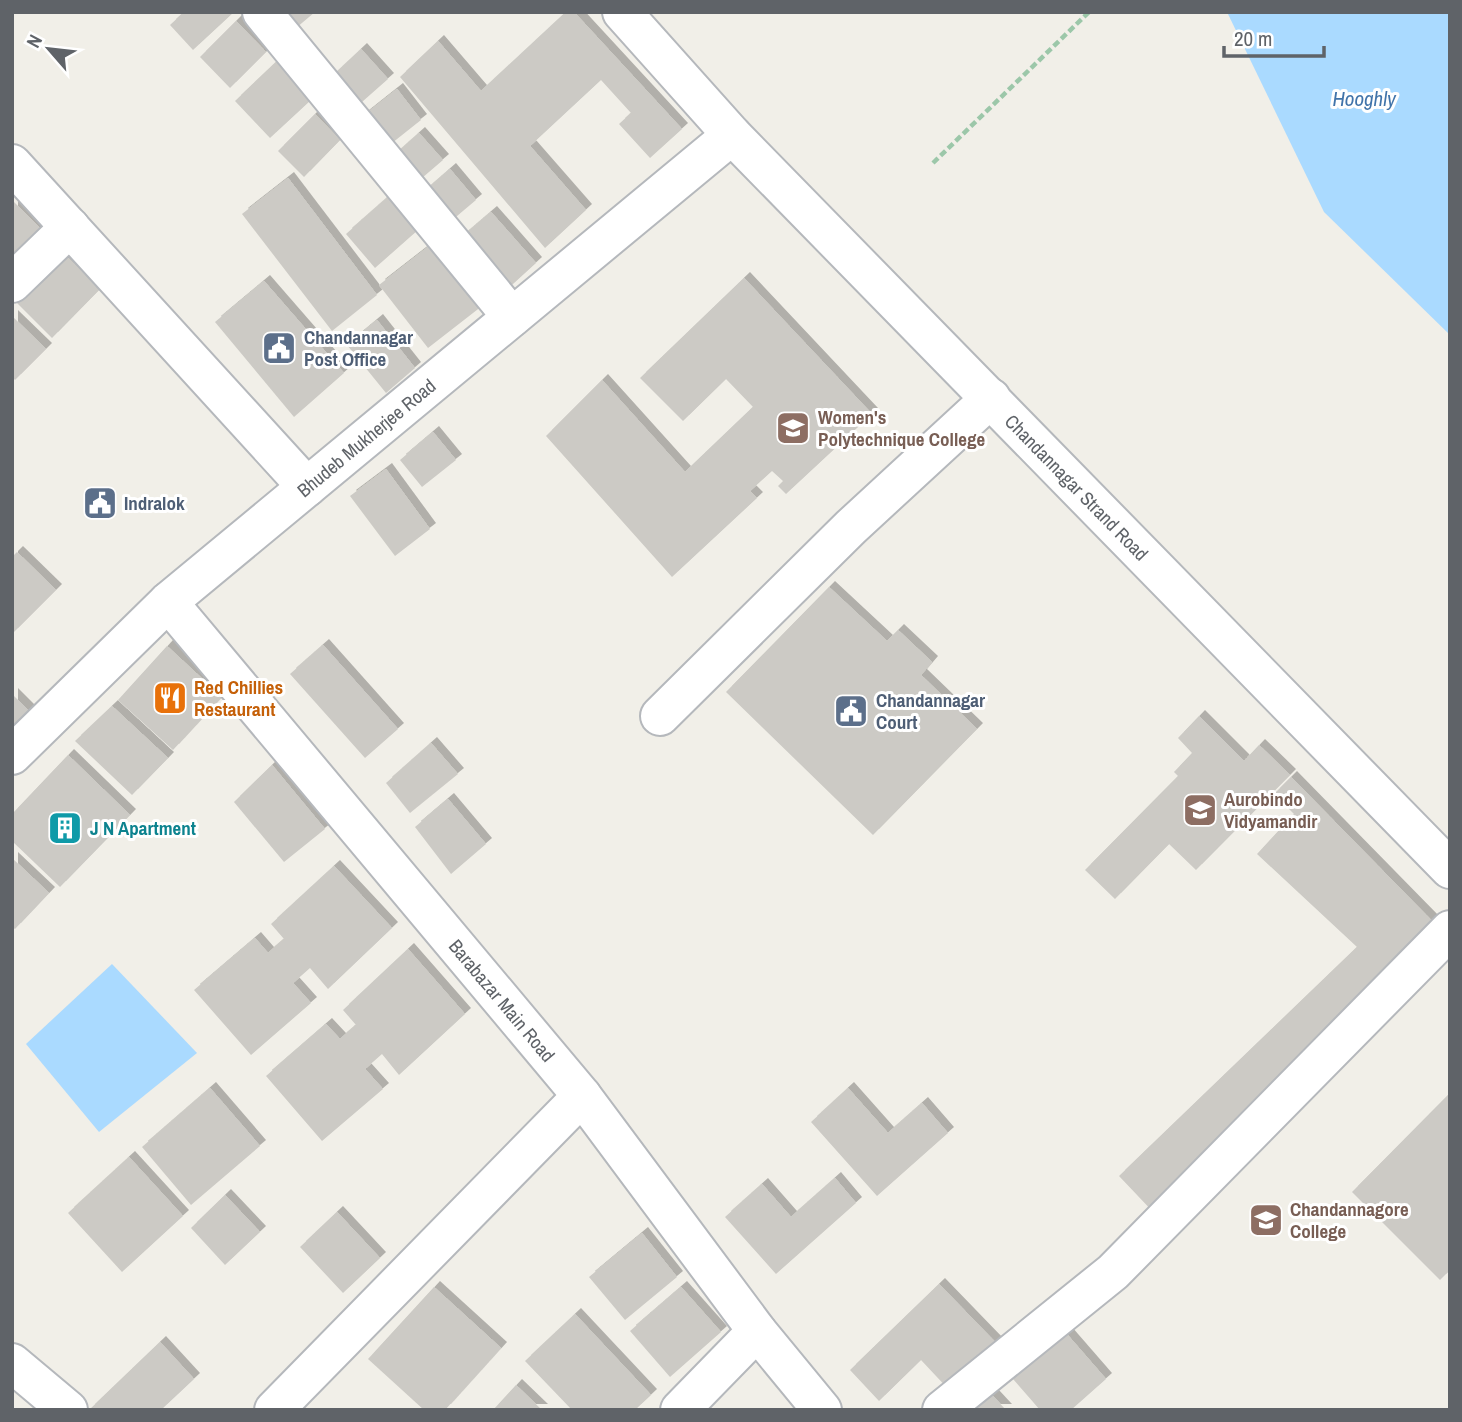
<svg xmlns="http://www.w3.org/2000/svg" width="1462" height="1422" viewBox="0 0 1462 1422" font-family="'Archivo Narrow',sans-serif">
  <defs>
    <filter id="shadow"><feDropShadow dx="6" dy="-6" stdDeviation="0" flood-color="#0004"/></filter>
  </defs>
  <rect width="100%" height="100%" fill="#f1efe8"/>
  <g fill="#aadaff">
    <polygon points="1227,12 1450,12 1450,335 1324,212"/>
    <polygon points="112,964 197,1053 99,1132 26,1044"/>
  </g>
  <g fill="#cccac5" filter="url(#shadow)">
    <polygon points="184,12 234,12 193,50 170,25"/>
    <polygon points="283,12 315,12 296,28"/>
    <polygon points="566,12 574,12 682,129 650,158 619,124 631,113 601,80 530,146 586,210 545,248 400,77 438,41 481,91"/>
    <polygon points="236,21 266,52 230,88 200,57"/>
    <polygon points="361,49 388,79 354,109 328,80"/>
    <polygon points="276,62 311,100 270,138 235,101"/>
    <polygon points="397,89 421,120 387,147 363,116"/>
    <polygon points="315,114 340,140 304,177 278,151"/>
    <polygon points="419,133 443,160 415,184 391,158"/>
    <polygon points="450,169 476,200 444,227 419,196"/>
    <polygon points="288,178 377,295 332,331 242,214"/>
    <polygon points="388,197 418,230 375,268 346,234"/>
    <polygon points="12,200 40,228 12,257"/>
    <polygon points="491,212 536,263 502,294 456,242"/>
    <polygon points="433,243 482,306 428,348 379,285"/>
    <polygon points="63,253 100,289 52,338 16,302"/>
    <polygon points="744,278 872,414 786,494 778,486 783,481 772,471 750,491 757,498 672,577 546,436 602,380 685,472 753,407 726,379 683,421 640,378"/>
    <polygon points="264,281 344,373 294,417 215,322"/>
    <polygon points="12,316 46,349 15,380 12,377"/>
    <polygon points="377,320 415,368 386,393 347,345"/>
    <polygon points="433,432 456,460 422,487 400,460"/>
    <polygon points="386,469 430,529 395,556 350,496"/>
    <polygon points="17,552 56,590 12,634 12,557"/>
    <polygon points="829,587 887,641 898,630 932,662 921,675 977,729 873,835 726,692"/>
    <polygon points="323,645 398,729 365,758 290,674"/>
    <polygon points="167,646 222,697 173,750 118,700"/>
    <polygon points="12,694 35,717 12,739"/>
    <polygon points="112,706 168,758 132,795 75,741"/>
    <polygon points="1199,716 1244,761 1259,745 1290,775 1196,870 1169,844 1115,899 1085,870 1178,776 1174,772 1192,753 1178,738"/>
    <polygon points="431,743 458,774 410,813 386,783"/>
    <polygon points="68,755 130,815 60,887 12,841 12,814"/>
    <polygon points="272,765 325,829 284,862 234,802"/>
    <polygon points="1291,777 1436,925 1156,1215 1119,1176 1357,947 1257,854 1294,814 1274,794"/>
    <polygon points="448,799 486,844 451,874 415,827"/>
    <polygon points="12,858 49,893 15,929 12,927"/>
    <polygon points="334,866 392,928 328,989 310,968 293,983 311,1003 251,1055 194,990 255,938 268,953 284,939 271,924"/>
    <polygon points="408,949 465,1014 399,1075 382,1054 365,1069 383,1089 322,1141 266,1076 326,1024 340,1039 356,1025 343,1010"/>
    <polygon points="210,1088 260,1146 191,1205 142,1147"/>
    <polygon points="848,1088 888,1133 922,1103 948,1133 877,1196 811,1122"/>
    <polygon points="1450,1093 1450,1270 1440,1280 1352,1192"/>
    <polygon points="129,1157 183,1216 122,1272 68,1213"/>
    <polygon points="835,1178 856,1203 776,1274 725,1217 762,1184 791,1217"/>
    <polygon points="225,1195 260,1232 225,1265 191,1228"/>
    <polygon points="337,1212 380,1258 343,1293 300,1247"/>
    <polygon points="642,1233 677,1277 625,1320 589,1277"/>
    <polygon points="939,1284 999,1346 951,1392 921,1360 879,1401 850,1370"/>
    <polygon points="434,1287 501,1348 445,1410 424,1410 368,1359"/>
    <polygon points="681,1287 721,1332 670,1377 630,1331"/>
    <polygon points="575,1314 651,1395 635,1410 572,1410 525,1361"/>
    <polygon points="1066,1333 1106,1379 1071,1410 1040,1410 1013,1379"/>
    <polygon points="160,1342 194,1379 161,1410 89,1410"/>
    <polygon points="516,1385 542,1410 493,1410"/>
    <polygon points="992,1395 1006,1410 975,1410"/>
  </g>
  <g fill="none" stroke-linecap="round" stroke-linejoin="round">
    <g stroke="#b5b8bc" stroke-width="42">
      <g id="minor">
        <polyline points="262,12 512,317"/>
        <path id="s1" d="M622,12L732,135L1450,869"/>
        <polyline points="12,164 307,487"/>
        <polyline points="12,283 70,227"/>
        <path id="s2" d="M168,602L582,1096L757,1331L822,1410"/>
        <polyline points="660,716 851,527 991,398"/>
        <path id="s3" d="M12,755L168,602L732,135"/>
        <polyline points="12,1363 68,1410"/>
        <polyline points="274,1410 582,1096"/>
        <polyline points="680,1410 757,1331"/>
        <polyline points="942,1410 1113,1272 1450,930"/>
      </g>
    </g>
    <polyline stroke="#9cc7a9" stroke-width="4.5" stroke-dasharray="7 3.5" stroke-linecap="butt" points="933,163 1089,12"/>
    <use href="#minor" stroke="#fff" stroke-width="38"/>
  </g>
  <defs>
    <g id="civic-square" transform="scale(1.75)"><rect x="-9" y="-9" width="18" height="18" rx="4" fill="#5c6f8a" stroke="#fff"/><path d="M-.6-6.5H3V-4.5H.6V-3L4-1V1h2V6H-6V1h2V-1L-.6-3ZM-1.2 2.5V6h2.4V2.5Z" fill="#fff"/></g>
    <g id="university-square" transform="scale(1.75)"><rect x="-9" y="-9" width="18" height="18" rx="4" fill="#8d6e63" stroke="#fff"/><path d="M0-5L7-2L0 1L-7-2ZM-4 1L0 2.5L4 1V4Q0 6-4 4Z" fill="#fff"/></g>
    <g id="restaurant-square" transform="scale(1.75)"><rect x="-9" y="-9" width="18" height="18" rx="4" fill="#e8710a" stroke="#fff"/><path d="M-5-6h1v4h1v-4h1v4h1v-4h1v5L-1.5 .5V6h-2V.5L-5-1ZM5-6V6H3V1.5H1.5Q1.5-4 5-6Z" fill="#fff"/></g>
    <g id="school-square" transform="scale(1.75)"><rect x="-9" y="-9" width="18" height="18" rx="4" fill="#8d6e63" stroke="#fff"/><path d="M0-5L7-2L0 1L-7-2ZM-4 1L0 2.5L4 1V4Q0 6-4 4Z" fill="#fff"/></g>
    <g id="building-square" transform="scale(1.75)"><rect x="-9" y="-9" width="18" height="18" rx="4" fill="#0f9aa8" stroke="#fff"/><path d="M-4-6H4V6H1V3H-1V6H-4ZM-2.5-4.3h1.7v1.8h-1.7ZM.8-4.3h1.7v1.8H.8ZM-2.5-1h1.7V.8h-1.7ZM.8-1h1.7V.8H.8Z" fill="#fff"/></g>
  </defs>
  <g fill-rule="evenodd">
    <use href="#civic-square" x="279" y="348"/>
    <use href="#university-square" x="793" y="428"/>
    <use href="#civic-square" x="100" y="503"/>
    <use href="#restaurant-square" x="170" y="698"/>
    <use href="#civic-square" x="851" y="711"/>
    <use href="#school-square" x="1200" y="810"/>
    <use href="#building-square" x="65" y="828"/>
    <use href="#university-square" x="1266" y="1220"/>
  </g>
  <g text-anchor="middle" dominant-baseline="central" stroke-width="6" stroke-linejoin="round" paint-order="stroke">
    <g font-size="19" font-weight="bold" fill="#4e5e75" stroke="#fff" text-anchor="start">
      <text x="304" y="337">Chandannagar<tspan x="304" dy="22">Post Office</tspan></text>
      <text x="124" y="503">Indralok</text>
      <text x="876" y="700">Chandannagar<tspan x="876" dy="22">Court</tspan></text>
    </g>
    <g font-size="19" font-weight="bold" fill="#785e54" stroke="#fff" text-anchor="start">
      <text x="818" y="417">Women's<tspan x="818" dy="22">Polytechnique College</tspan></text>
      <text x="1224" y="799">Aurobindo<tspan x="1224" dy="22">Vidyamandir</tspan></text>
      <text x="1290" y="1209">Chandannagore<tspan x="1290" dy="22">College</tspan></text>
    </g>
    <g font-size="19" fill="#5f6368" stroke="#fff">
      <text stroke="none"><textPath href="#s3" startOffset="476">Bhudeb Mukherjee Road</textPath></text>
      <text stroke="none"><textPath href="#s1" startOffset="658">Chandannagar Strand Road</textPath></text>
      <text stroke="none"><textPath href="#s2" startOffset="520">Barabazar Main Road</textPath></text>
    </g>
    <g font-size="19" font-weight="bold" fill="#c56008" stroke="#fff" text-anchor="start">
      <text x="194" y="687">Red Chillies<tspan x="194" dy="22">Restaurant</tspan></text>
    </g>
    <g font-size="19" font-weight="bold" fill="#0d838f" stroke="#fff" text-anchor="start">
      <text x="90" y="828">J N Apartment</text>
    </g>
    <g font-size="21" font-style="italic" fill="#4174aa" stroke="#fff">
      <text x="1364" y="98">Hooghly</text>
    </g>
  </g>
  <rect width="1462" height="1422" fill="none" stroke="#5f6368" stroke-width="28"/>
  <g transform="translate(49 49) rotate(298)" stroke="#ffffff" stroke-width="5" paint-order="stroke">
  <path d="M0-5L12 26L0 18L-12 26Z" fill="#5f6368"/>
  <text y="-10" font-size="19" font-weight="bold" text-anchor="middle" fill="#5f6368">N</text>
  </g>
  <path d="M1224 46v10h100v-10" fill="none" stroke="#5f6368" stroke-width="3.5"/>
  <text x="1234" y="46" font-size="21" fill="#5f6368" stroke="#ffffff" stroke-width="5" paint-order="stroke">20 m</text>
</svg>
